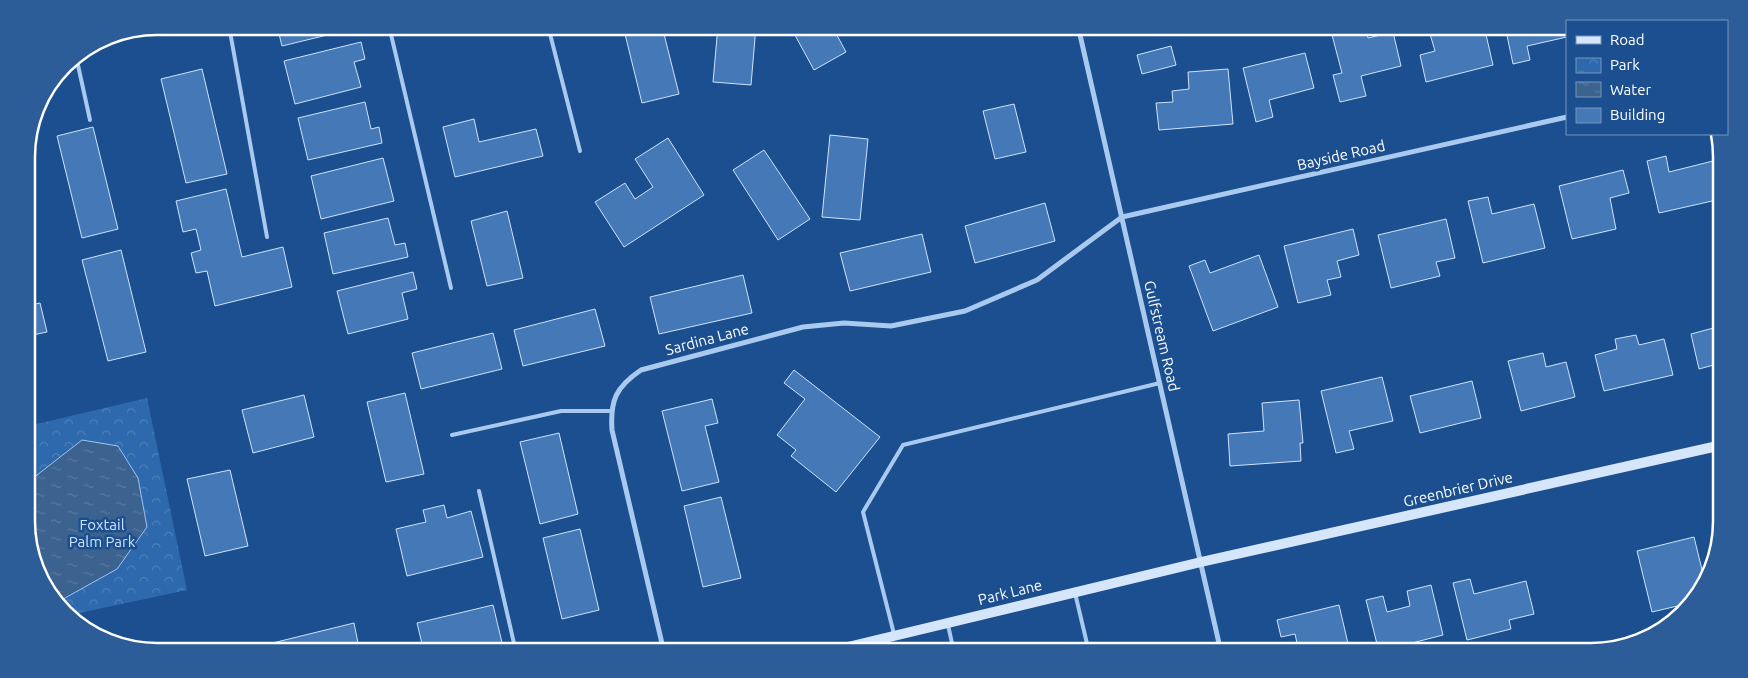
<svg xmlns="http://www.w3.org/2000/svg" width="1748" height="678" viewBox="0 0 1748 678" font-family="Ubuntu,sans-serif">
  <defs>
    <pattern id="park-crowns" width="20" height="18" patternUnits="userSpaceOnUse" patternTransform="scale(1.25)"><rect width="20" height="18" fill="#2e69ad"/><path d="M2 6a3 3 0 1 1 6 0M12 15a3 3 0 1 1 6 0" fill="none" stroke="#4d80b9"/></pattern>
    <pattern id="water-ripples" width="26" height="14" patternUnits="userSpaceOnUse" patternTransform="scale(1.25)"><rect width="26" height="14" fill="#3c6290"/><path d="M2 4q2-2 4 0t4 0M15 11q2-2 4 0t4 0" fill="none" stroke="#597aa1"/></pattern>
  </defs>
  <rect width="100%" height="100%" fill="#1b4f8f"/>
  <polygon fill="url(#park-crowns)" points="147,398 187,590 70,615 58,607 29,547 28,426"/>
  <polygon fill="url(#water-ripples)" stroke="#9cc4f0" points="82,440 118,446 138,478 147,527 117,569 56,603 29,547 28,482"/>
  <g fill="#4478b7" stroke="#cfe3fa">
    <polygon points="277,26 356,26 356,28 282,46"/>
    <polygon points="623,26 662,26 679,94 642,103"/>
    <polygon points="718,26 756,26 751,85 713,82"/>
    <polygon points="790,26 832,26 846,52 814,70"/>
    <polygon points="1448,26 1484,26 1493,65 1426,82 1420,55 1435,51 1430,34 1448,29"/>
    <polygon points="1505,26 1567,26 1567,37 1527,46 1530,60 1513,64"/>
    <polygon points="1366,27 1368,38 1393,32 1401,66 1361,76 1366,96 1340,102 1333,75 1342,73 1332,35"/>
    <polygon points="361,42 365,59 354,62 361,87 295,104 284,61"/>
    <polygon points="1171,46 1176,65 1142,74 1137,55"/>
    <polygon points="1305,53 1314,88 1269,100 1273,117 1256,122 1243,68"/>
    <polygon points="202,69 227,174 186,183 161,79"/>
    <polygon points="1228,69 1233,124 1159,130 1156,103 1173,102 1172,91 1189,89 1188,72"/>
    <polygon points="365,102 371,129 379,127 382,143 308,160 298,118"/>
    <polygon points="1014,104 1026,152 995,159 983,111"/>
    <polygon points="474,119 479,142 536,129 543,156 455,177 443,127"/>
    <polygon points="93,127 118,229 82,238 57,136"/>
    <polygon points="830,135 868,139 860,220 822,217"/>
    <polygon points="668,138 704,195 624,247 595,202 625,183 635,199 653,187 635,159"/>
    <polygon points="764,150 810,219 778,240 733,170"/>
    <polygon points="1666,156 1669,172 1717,160 1721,176 1721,199 1659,213 1647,161"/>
    <polygon points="383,158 394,201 321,219 311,176"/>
    <polygon points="1623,170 1629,193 1610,198 1616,229 1572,239 1559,186"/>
    <polygon points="226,189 242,257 283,247 292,287 215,306 207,271 196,273 191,253 201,250 196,229 183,232 176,201"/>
    <polygon points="1488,197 1492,214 1534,204 1545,248 1483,263 1468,201"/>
    <polygon points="1045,203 1055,241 975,263 965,226"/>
    <polygon points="507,211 523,278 487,286 471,221"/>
    <polygon points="388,218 395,245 405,243 408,257 333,274 324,233"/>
    <polygon points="1446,219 1455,258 1436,262 1440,276 1391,288 1378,235"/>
    <polygon points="1353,229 1359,255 1337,261 1341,277 1327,280 1331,295 1298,303 1284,246"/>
    <polygon points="922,234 931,272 850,291 840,253"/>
    <polygon points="121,250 146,352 108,361 82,260"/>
    <polygon points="1259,255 1278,307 1213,331 1189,266 1205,260 1210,273"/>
    <polygon points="413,272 417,289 402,293 408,319 348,334 337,291"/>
    <polygon points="743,275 752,313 659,334 650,297"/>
    <polygon points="40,303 47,332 28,336 27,306"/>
    <polygon points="595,309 605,346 523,366 514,330"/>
    <polygon points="1721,326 1721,363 1699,369 1691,334"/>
    <polygon points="493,333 502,369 421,389 412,353"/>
    <polygon points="1636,335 1639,345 1664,339 1673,375 1604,391 1595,355 1617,349 1615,339"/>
    <polygon points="1543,353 1546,367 1566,362 1575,397 1521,411 1508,361"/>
    <polygon points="794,370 880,437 836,492 791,456 796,450 777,435 805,399 784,383"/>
    <polygon points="1382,377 1393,421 1349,431 1354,449 1336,453 1321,391"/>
    <polygon points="1472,381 1481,418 1420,433 1410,396"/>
    <polygon points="405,393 424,474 386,482 367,402"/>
    <polygon points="304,395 314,437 253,453 242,410"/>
    <polygon points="712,399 718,423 705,426 719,482 682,491 662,411"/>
    <polygon points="1299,400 1303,443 1300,443 1301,461 1230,466 1228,434 1264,431 1262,403"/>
    <polygon points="559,433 578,514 540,524 520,442"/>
    <polygon points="230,470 248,546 205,556 187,479"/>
    <polygon points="721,497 741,578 703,587 684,506"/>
    <polygon points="444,505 447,518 471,511 483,557 407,576 396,529 426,522 423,510"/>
    <polygon points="580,529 599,610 562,619 543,538"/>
    <polygon points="1694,537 1704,578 1686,604 1652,612 1637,551"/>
    <polygon points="1470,579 1474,594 1526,581 1534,614 1509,620 1511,629 1467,640 1453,583"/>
    <polygon points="1431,585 1443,635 1412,643 1414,652 1379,652 1366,600 1383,596 1387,612 1410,606 1407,591"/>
    <polygon points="493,605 504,651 424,652 417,623"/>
    <polygon points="1339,605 1350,652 1299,652 1295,634 1281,637 1277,620"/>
    <polygon points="354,623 358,643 343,646 344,652 236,652"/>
  </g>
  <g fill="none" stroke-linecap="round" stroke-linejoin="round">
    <g stroke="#a9c9ee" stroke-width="4">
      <polyline points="229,26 267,237"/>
      <polyline points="389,26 451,288"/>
      <polyline points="548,26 580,151"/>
      <polyline points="76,56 90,120"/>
      <polyline points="452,435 561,411 610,411"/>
      <polyline points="479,491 516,652"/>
      <polyline points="1075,593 1089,652"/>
      <polyline points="948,625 954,652"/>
      <polyline points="894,634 863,512 903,445 1160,383"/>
      <polyline points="872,643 874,652"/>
    </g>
    <g stroke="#a9c9ee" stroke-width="5">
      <polyline points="1078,26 1221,652"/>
      <path d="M664,652L612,430C610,400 616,387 641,370L803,327L844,323L891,326L965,311L1037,280L1122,217L1567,117"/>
    </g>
    <polyline stroke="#d6e6fa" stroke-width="10" points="827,652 1201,562 1722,445"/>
  </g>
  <g text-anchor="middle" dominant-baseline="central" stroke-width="5" stroke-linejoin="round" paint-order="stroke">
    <g font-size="15" fill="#fff" stroke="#1b4f8f">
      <text transform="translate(1341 155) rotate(-13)">Bayside Road</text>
      <text transform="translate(1162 336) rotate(77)">Gulfstream Road</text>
      <text transform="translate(707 339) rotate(-15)">Sardina Lane</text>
      <text transform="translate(1458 489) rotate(-13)">Greenbrier Drive</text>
      <text transform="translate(1010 592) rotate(-14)">Park Lane</text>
    </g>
    <g font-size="15" fill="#cfe3fa" stroke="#1b4f8f">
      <text x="102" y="524">Foxtail<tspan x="102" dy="17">Palm Park</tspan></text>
    </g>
  </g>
  <path d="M0 0H1748V678H0ZM157 35H1591A122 122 0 0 1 1713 157V521A122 122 0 0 1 1591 643H157A122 122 0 0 1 35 521V157A122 122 0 0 1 157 35Z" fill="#2d5d98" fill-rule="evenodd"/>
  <path fill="none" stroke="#fff" stroke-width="2.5" d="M157 35H1591A122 122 0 0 1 1713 157V521A122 122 0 0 1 1591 643H157A122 122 0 0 1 35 521V157A122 122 0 0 1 157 35Z"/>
  <rect x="1566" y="20" width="162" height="115" fill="#1b4f8f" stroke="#7695bc"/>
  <rect x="1576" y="36" width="25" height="8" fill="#d6e6fa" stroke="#7695bc"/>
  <text x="1610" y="45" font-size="15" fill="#ffffff">Road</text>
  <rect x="1576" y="58" width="25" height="15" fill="url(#park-crowns)" stroke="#7695bc"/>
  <text x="1610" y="70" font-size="15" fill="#ffffff">Park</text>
  <rect x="1576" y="82" width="25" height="15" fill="url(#water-ripples)" stroke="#7695bc"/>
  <text x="1610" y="95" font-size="15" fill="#ffffff">Water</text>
  <rect x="1576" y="108" width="25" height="15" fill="#4478b7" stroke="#7695bc"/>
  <text x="1610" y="120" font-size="15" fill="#ffffff">Building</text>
</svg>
